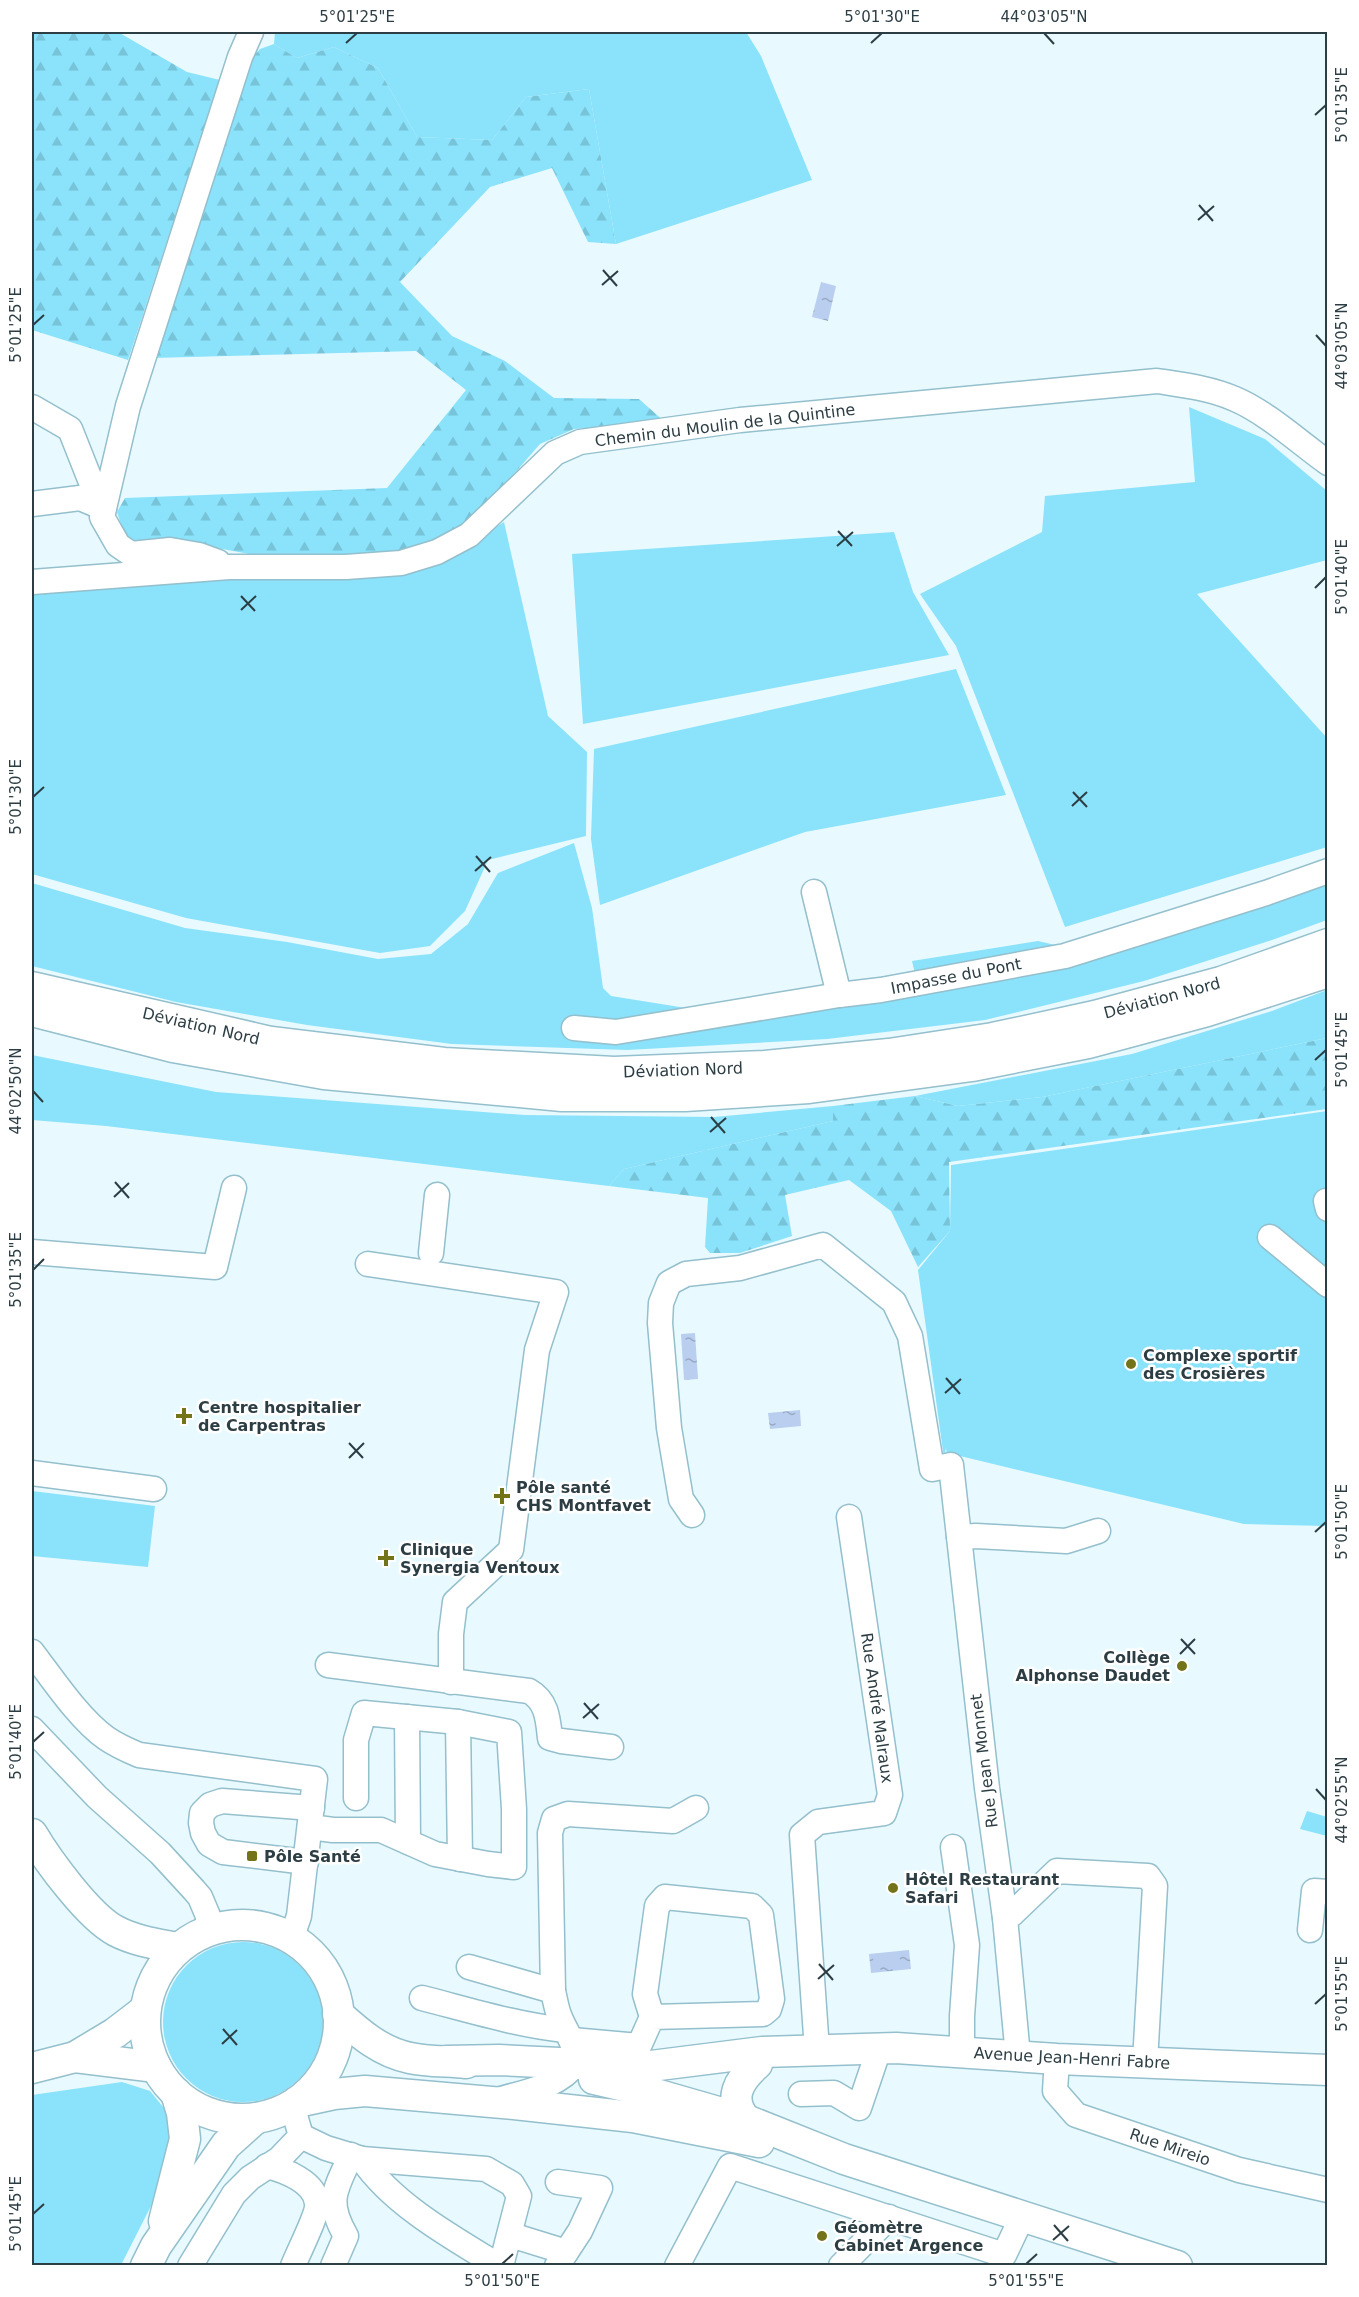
<svg xmlns="http://www.w3.org/2000/svg" width="1359" height="2297" viewBox="0 0 1359 2297" font-family="'DejaVu Sans',sans-serif">
  <defs>
    <pattern id="forest-firs" width="22" height="20" patternUnits="userSpaceOnUse" patternTransform="scale(1.5)"><rect width="22" height="20" fill="#8ae2fb"/><path d="M5 1l3.5 6h-7zM16 11l3.5 6h-7z" fill="#77c3d8"/></pattern>
    <pattern id="water-ripples" width="26" height="14" patternUnits="userSpaceOnUse" patternTransform="scale(1.5)"><rect width="26" height="14" fill="#baceef"/><path d="M2 4q2-2 4 0t4 0M15 11q2-2 4 0t4 0" fill="none" stroke="#97a8c3"/></pattern>
  </defs>
  <rect width="100%" height="100%" fill="#e8faff"/>
  <g fill="#8ae2fb">
    <polygon points="275,32 746,32 761,56 812,180 616,244 589,89 526,97 492,140 417,137 378,68 334,47 297,58 274,44"/>
    <polygon points="1189,407 1265,439 1327,491 1327,560 1197,594 1327,738 1327,847 1065,927 956,646 920,594 1042,532 1045,496 1195,482"/>
    <polygon points="504,522 548,716 587,752 586,836 488,860 465,911 430,946 380,953 186,918 32,874 32,590 404,571 448,558"/>
    <polygon points="894,532 913,592 949,655 583,724 572,554"/>
    <polygon points="956,669 1006,795 805,832 600,905 591,839 594,749"/>
    <polygon points="574,843 592,908 603,988 611,996 686,1008 801,1009 917,983 912,961 1038,941 1081,951 1327,878 1327,920 1272,940 1144,981 985,1020 827,1039 627,1050 452,1044 307,1025 176,1002 32,966 32,883 185,928 287,942 378,959 431,954 468,924 498,873"/>
    <polygon points="1327,990 1327,1038 1042,1097 958,1106 915,1096 1132,1054 1272,1011"/>
    <polygon points="32,1055 216,1092 525,1115 714,1117 833,1106 833,1121 624,1169 609,1186 106,1126 32,1120"/>
    <polygon points="1327,1111 1327,1526 1244,1524 960,1456 947,1456 946,1448 944,1458 918,1270 950,1231 951,1165"/>
    <polygon points="32,1491 155,1506 148,1567 32,1556"/>
    <polygon points="1307,1811 1327,1817 1327,1836 1300,1829"/>
    <circle cx="243" cy="2022" r="80"/>
    <polygon points="122,2082 150,2091 168,2113 171,2137 151,2206 121,2265 32,2265 34,2172 32,2095"/>
  </g>
  <g fill="url(#forest-firs)">
    <polygon points="32,32 118,32 187,72 220,80 128,360 32,330"/>
    <polygon points="274,44 297,58 334,47 378,68 417,137 492,140 526,97 589,89 616,244 588,242 552,168 490,187 400,282 452,336 505,361 554,398 639,399 666,423 574,429 540,444 480,513 426,549 288,561 217,548 145,545 125,537 117,512 125,498 387,488 466,390 416,351 152,358 245,66 260,49"/>
    <polygon points="1327,1038 1327,1109 949,1162 950,1231 918,1267 891,1211 849,1180 785,1195 792,1236 740,1253 710,1253 705,1247 708,1198 609,1186 624,1169 833,1121 833,1106 915,1096 958,1106 1042,1097"/>
  </g>
  <g fill="url(#water-ripples)">
    <polygon points="821,282 836,286 828,321 812,317"/>
    <polygon points="695,1333 698,1379 684,1380 681,1334"/>
    <polygon points="800,1410 801,1426 770,1429 768,1413"/>
    <polygon points="909,1950 911,1969 871,1973 869,1954"/>
  </g>
  <g fill="none" stroke-linecap="round" stroke-linejoin="round">
    <g stroke="#94bfcc" stroke-width="27">
      <g id="minor">
        <polyline points="32,407 70,429 93,487 95,504"/>
        <polyline points="32,504 80,498 104,508"/>
        <polyline points="218,562 199,555 170,550 131,554 118,545 102,517 128,406 240,57 251,32"/>
        <path d="M32,582L229,567H346L401,563L437,552L469,535L555,453L580,442L740,420L1157,381C1183,385 1210,388 1235,399C1266,412 1300,443 1328,463"/>
        <polyline points="814,892 839,995"/>
        <polyline points="574,1028 616,1032 839,995 881,990 1065,956 1266,893 1328,871"/>
        <polyline points="1326,1201 1328,1209"/>
        <polyline points="1270,1237 1328,1285"/>
        <polyline points="32,1252 215,1267 234,1188"/>
        <polyline points="431,1253 437,1195"/>
        <polyline points="368,1264 556,1292 537,1350 511,1550 455,1602 451,1634 451,1682"/>
        <polyline points="32,1473 154,1489"/>
        <polyline points="692,1515 681,1499 669,1428 660,1323 661,1303 669,1283 686,1274 740,1268 823,1245 894,1302 910,1336 932,1469 951,1465 987,1788 1005,1918 1018,2056"/>
        <polyline points="959,1537 976,1536 1066,1541 1098,1531"/>
        <path d="M32,1652C52,1678 79,1719 106,1738C116,1745 127,1750 139,1755L315,1779L299,1916L291,1939"/>
        <path d="M328,1665L529,1691C547,1701 548,1719 550,1738L561,1741L611,1747"/>
        <polyline points="407,1717 408,1842"/>
        <polyline points="458,1722 460,1859"/>
        <polyline points="32,1729 97,1797 160,1853 194,1890 200,1897 208,1916 208,1931"/>
        <polyline points="310,1827 333,1830 381,1830 435,1854 488,1864 514,1867 514,1809 509,1732 458,1722 364,1713 356,1740 356,1798"/>
        <polyline points="953,1847 967,1945 962,2016 962,2053"/>
        <polyline points="306,1862 223,1852 209,1844 203,1833 201,1823 202,1813 210,1805 222,1801 312,1808"/>
        <polyline points="1005,1918 1012,1914 1057,1871 1148,1876 1155,1886 1145,2062"/>
        <polyline points="1310,1930 1314,1891 1328,1892"/>
        <polyline points="469,1967 553,1991"/>
        <path d="M422,1998C469,2010 517,2025 565,2030"/>
        <polyline points="572,2040 639,2046 652,2017 645,1994 657,1906 665,1897 752,1906 761,1915 772,1999 769,2009 763,2014 652,2017"/>
        <polyline points="817,2050 802,1835 818,1822 884,1813 890,1795 849,1517"/>
        <polyline points="1057,2059 1055,2091 1076,2115 1239,2170 1328,2190"/>
        <polyline points="801,2094 834,2093 859,2108 879,2049"/>
        <path d="M498,2100C524,2092 559,2087 575,2064C576,2041 566,2034 559,2015C556,2007 555,1999 553,1991L550,1833L554,1819L568,1814L673,1821L696,1808"/>
        <polyline points="301,2136 326,2148 362,2159 486,2169 512,2184 519,2196 501,2266"/>
        <path d="M362,2159C392,2204 453,2238 499,2266"/>
        <path d="M267,2166C284,2170 316,2182 317,2204C318,2214 298,2253 293,2266"/>
        <polyline points="511,2235 566,2252"/>
        <polyline points="190,2266 234,2194 250,2178 279,2159 301,2136 292,2105"/>
        <path d="M333,2266L346,2236C325,2200 336,2189 351,2155"/>
        <polyline points="557,2266 580,2231 600,2188 558,2182"/>
        <polyline points="677,2266 730,2166 1004,2255 1022,2217"/>
        <polyline points="841,2266 889,2217"/>
      </g>
    </g>
    <g stroke="#94bfcc" stroke-width="33">
      <g id="major">
        <polyline points="32,987 271,1042 444,1063 614,1072 765,1066 889,1054 993,1038 1095,1016 1221,982 1328,944"/>
        <polyline points="32,1011 173,1047 324,1074 562,1096 685,1096 809,1088 972,1066 1088,1043 1207,1011 1328,972"/>
        <path d="M32,1834C48,1861 89,1917 116,1931C135,1941 157,1944 178,1948"/>
        <circle cx="242" cy="2022" r="97"/>
        <path d="M338,2014C360,2034 381,2052 410,2058C428,2062 448,2061 466,2063"/>
        <polyline points="75,2057 156,2067"/>
        <polyline points="446,2061 499,2060 643,2067 762,2052 896,2048 1057,2059 1328,2070"/>
        <polyline points="32,2068 75,2057 115,2033 145,2010"/>
        <polyline points="594,2079 645,2091 746,2120 844,2159 1177,2266"/>
        <polyline points="297,2102 334,2094 365,2091 514,2104 633,2117 759,2142"/>
        <path d="M746,2120C727,2099 739,2080 757,2064"/>
        <polyline points="164,2221 185,2139 182,2113 176,2093"/>
        <polyline points="146,2266 156,2246 226,2145 255,2119"/>
      </g>
    </g>
    <use href="#minor" stroke="#fff" stroke-width="24"/>
    <use href="#major" stroke="#fff" stroke-width="30"/>
  </g>
  <path fill="none" stroke="#2c3d43" stroke-width="2" d="M1044,33L1054,44M346,43L357,33M871,43L882,33M1315,115L1326,105M1199,205L1213,221M1198,220L1214,206M603,270L617,286M602,285L618,271M33,325L44,315M1316,335L1326,346M838,531L852,546M837,546L853,532M1315,588L1326,577M241,596L255,611M241,610L256,596M1073,792L1087,807M33,797L44,787M1072,806L1087,792M476,856L490,872M475,871L491,857M1315,1060L1326,1050M33,1091L43,1102M711,1117L725,1133M710,1132L726,1118M115,1182L129,1198M114,1197L129,1183M33,1270L44,1259M946,1378L960,1394M945,1393L961,1379M349,1443L363,1458M349,1458L364,1443M1315,1532L1326,1522M1181,1639L1195,1654M1180,1654L1195,1639M584,1703L598,1719M583,1718L599,1704M33,1742L44,1732M1316,1789L1326,1800M819,1964L833,1980M818,1979L834,1965M1315,2004L1326,1994M223,2029L237,2045M222,2044L237,2030M33,2214L44,2204M1054,2225L1068,2241M1053,2240L1069,2226M502,2264L513,2254M1026,2264L1037,2254"/>
  <g fill="#737419" stroke="#fff" stroke-width="2">
    <circle cx="1131" cy="1364" r="6"/>
    <path d="M181 1407h6v6h6v6h-6v6h-6v-6h-6v-6h6z"/>
    <path d="M499 1487h6v6h6v6h-6v6h-6v-6h-6v-6h6z"/>
    <path d="M383 1549h6v6h6v6h-6v6h-6v-6h-6v-6h6z"/>
    <circle cx="1182" cy="1666" r="6"/>
    <rect x="246" y="1850" width="12" height="12" rx="3"/>
    <circle cx="893" cy="1888" r="6"/>
    <circle cx="822" cy="2236" r="6"/>
  </g>
  <g text-anchor="middle" dominant-baseline="central" stroke-width="5" stroke-linejoin="round" paint-order="stroke">
    <g font-size="16" fill="#2c3d43" stroke="#fff">
      <text transform="translate(725 425) rotate(-7)">Chemin du Moulin de la Quintine</text>
      <text transform="translate(956 976) rotate(-11)">Impasse du Pont</text>
      <text transform="translate(1162 998) rotate(-15)">Déviation Nord</text>
      <text transform="translate(201 1026) rotate(13)">Déviation Nord</text>
      <text transform="translate(683 1070) rotate(-2)">Déviation Nord</text>
      <text transform="translate(877 1708) rotate(82)">Rue André Malraux</text>
      <text transform="translate(984 1761) rotate(-97)">Rue Jean Monnet</text>
      <text transform="translate(1072 2058) rotate(3)">Avenue Jean-Henri Fabre</text>
      <text transform="translate(1170 2147) rotate(19)">Rue Mireio</text>
    </g>
    <g font-size="16" font-weight="bold" fill="#2c3d43" stroke="#fff" text-anchor="start">
      <text x="1143" y="1355">Complexe sportif<tspan x="1143" dy="18">des Crosières</tspan></text>
      <text x="198" y="1407">Centre hospitalier<tspan x="198" dy="18">de Carpentras</tspan></text>
      <text x="516" y="1487">Pôle santé<tspan x="516" dy="18">CHS Montfavet</tspan></text>
      <text x="400" y="1549">Clinique<tspan x="400" dy="18">Synergia Ventoux</tspan></text>
      <text x="1170" y="1657" text-anchor="end">Collège<tspan x="1170" dy="18">Alphonse Daudet</tspan></text>
      <text x="264" y="1856">Pôle Santé</text>
      <text x="905" y="1879">Hôtel Restaurant<tspan x="905" dy="18">Safari</tspan></text>
      <text x="834" y="2227">Géomètre<tspan x="834" dy="18">Cabinet Argence</tspan></text>
    </g>
  </g>
  <rect width="1359" height="2297" fill="none" stroke="#ffffff" stroke-width="66"/>
  <rect x="33" y="33" width="1293" height="2231" fill="none" stroke="#2c3d43" stroke-width="2"/>
  <g font-size="15" text-anchor="middle" fill="#2c3d43">
    <text x="357" y="22">5°01'25"E</text>
    <text x="882" y="22">5°01'30"E</text>
    <text x="1044" y="22">44°03'05"N</text>
    <text transform="translate(1342 105) rotate(-90)" y="5">5°01'35"E</text>
    <text transform="translate(16 325) rotate(-90)" y="5">5°01'25"E</text>
    <text transform="translate(1342 346) rotate(-90)" y="5">44°03'05"N</text>
    <text transform="translate(1342 577) rotate(-90)" y="5">5°01'40"E</text>
    <text transform="translate(16 797) rotate(-90)" y="5">5°01'30"E</text>
    <text transform="translate(1342 1050) rotate(-90)" y="5">5°01'45"E</text>
    <text transform="translate(16 1091) rotate(-90)" y="5">44°02'50"N</text>
    <text transform="translate(16 1270) rotate(-90)" y="5">5°01'35"E</text>
    <text transform="translate(1342 1522) rotate(-90)" y="5">5°01'50"E</text>
    <text transform="translate(16 1742) rotate(-90)" y="5">5°01'40"E</text>
    <text transform="translate(1342 1800) rotate(-90)" y="5">44°02'55"N</text>
    <text transform="translate(1342 1994) rotate(-90)" y="5">5°01'55"E</text>
    <text transform="translate(16 2214) rotate(-90)" y="5">5°01'45"E</text>
    <text x="502" y="2286">5°01'50"E</text>
    <text x="1026" y="2286">5°01'55"E</text>
  </g>
</svg>
